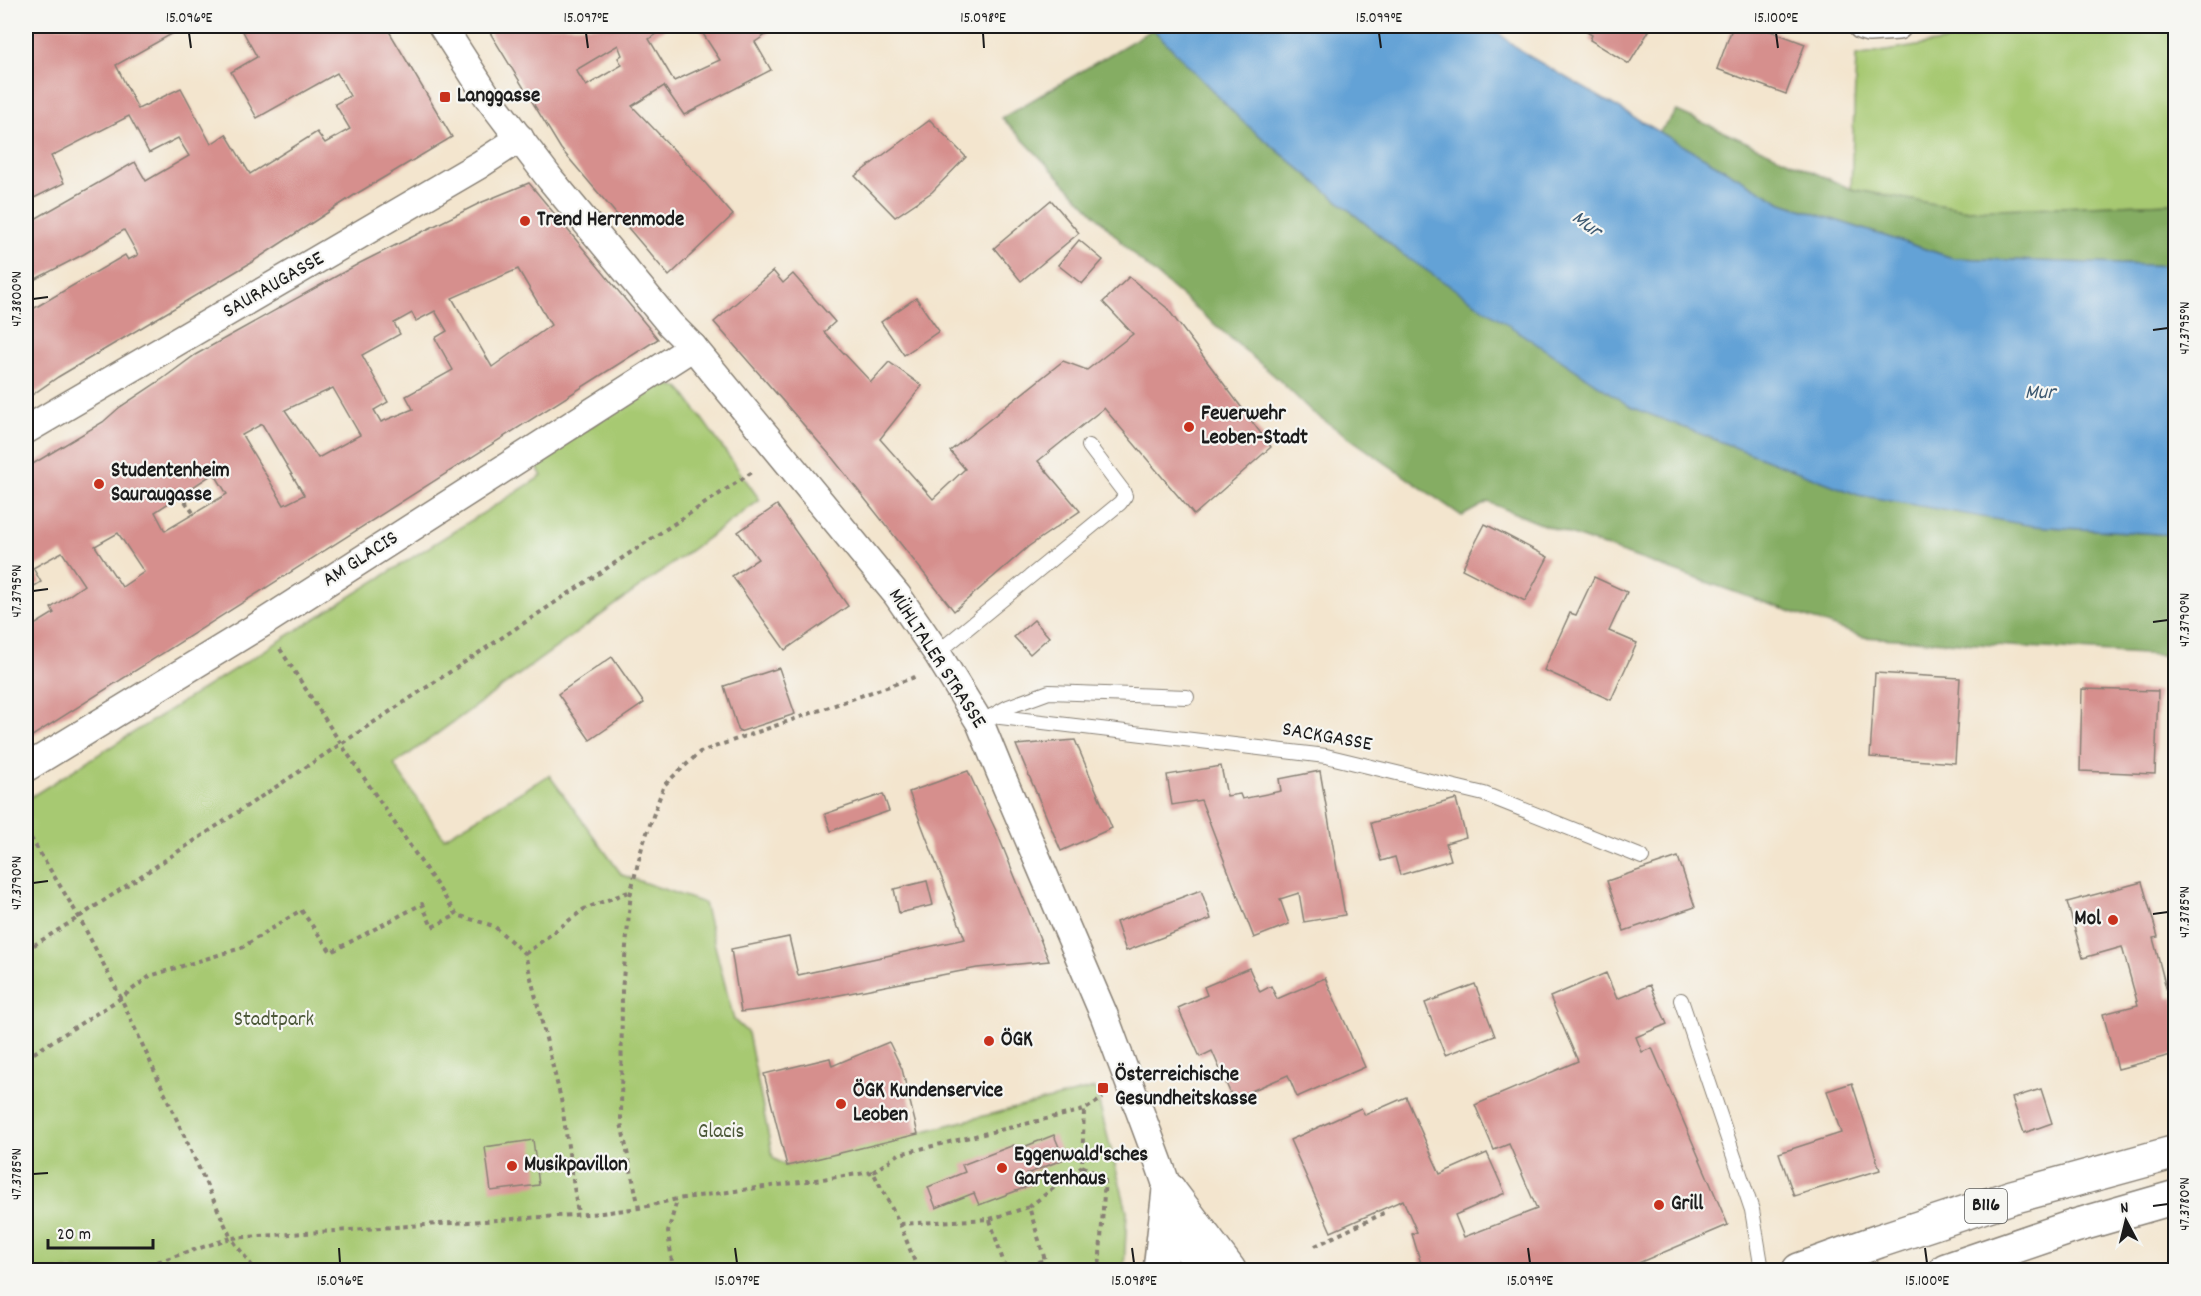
<svg xmlns="http://www.w3.org/2000/svg" width="2201" height="1296" viewBox="0 0 2201 1296" font-family="Dekko,sans-serif">
  <rect width="100%" height="100%" fill="#f6f6f2"/>
  <filter id="ink" filterUnits="userSpaceOnUse"><feTurbulence type="fractalNoise" baseFrequency=".0167" numOctaves="2"/><feDisplacementMap in="SourceGraphic" scale="12" xChannelSelector="R" yChannelSelector="G"/><feConvolveMatrix kernelMatrix="1 2 1 2 8 2 1 2 1" color-interpolation-filters="sRGB"/></filter>
  <filter id="wash" filterUnits="userSpaceOnUse"><feTurbulence type="fractalNoise" baseFrequency=".008" numOctaves="4" result="noise"/><feDisplacementMap in="SourceGraphic" scale="24" xChannelSelector="R" yChannelSelector="G"/><feGaussianBlur stdDeviation="1.35" result="paint"/><feColorMatrix in="noise" values="0 0 0 0 0 0 0 0 0 0 0 0 0 0 0 0 0 1.4 0 .05"/><feComposite in="paint" operator="in"/></filter>
  <g filter="url(#wash)">
    <rect width="100%" height="100%" fill="#f3e5ce"/>
    <g fill="#a7c972" stroke="#627247" stroke-width="1.5">
      <polygon points="2008,26 2175,26 2175,203 1968,210 1851,189 1856,56 1972,37"/>
      <polygon points="660,382 680,388 760,500 394,765 444,838 549,775 622,875 704,903 734,1020 748,1033 773,1158 786,1166 1095,1088 1127,1211 1124,1270 26,1270 26,800 542,476 534,462"/>
    </g>
    <g fill="#85ad64" stroke="#506440" stroke-width="1.5">
      <polygon points="1153,29 1241,120 1402,254 2033,526 2175,535 2175,656 1863,637 1541,524 1488,502 1462,516 1312,412 1277,378 1136,257 1002,118"/>
      <polygon points="1677,111 1851,189 1968,210 2175,203 2175,266 1953,258 1782,203 1659,132"/>
    </g>
    <polygon fill="#64a2d6" stroke="#405f79" stroke-width="1.5" points="1150,26 1490,26 1522,52 1782,203 1953,258 2175,266 2175,535 2033,526 1858,495 1631,407 1402,254 1241,120"/>
    <g id="blocks">
      <g fill="#d68f8d" fill-rule="evenodd">
        <polygon points="26,26 186,26 116,65 138,109 181,88 211,144 226,134 250,174 317,132 325,143 350,129 335,104 350,96 337,73 257,118 231,72 257,57 240,26 386,26 452,137 356,194 252,262 58,377 26,399 26,313 125,255 128,260 138,255 124,230 84,254 26,284 26,224 135,162 146,181 189,156 178,138 149,153 129,116 51,156 64,183 26,202"/>
        <path d="M486,26H669L649,39L674,81L720,60L698,26H779L755,42L771,70L684,115L664,86L632,106L700,177L733,215L669,276L561,149ZM618,45L622,55L618,58L622,65L586,86L576,70Z"/>
        <polygon points="1577,26 1652,26 1629,64 1590,40 1592,35"/>
        <polygon points="1733,26 1757,26 1805,44 1786,94 1717,69"/>
        <polygon points="930,120 966,157 932,192 895,217 855,176"/>
        <path d="M529,183L658,339L26,740V630L54,613L51,608L84,585L62,552L33,568L41,582L26,591V468L103,422L120,407L161,380L195,355L360,263L480,203ZM518,269L551,325L492,367L452,298ZM435,311L447,331L435,338L453,370L406,396L413,409L381,422L374,410L388,402L362,355L400,334L394,323L412,313L416,321ZM333,388L360,435L318,458L285,410ZM262,424L304,495L284,505L242,435ZM214,473L227,494L165,531L155,512ZM118,533L144,572L122,587L95,546Z"/>
        <polygon points="1051,200 1079,233 1021,281 994,248"/>
        <polygon points="1079,240 1103,260 1082,284 1058,265"/>
        <polygon points="773,271 783,283 793,274 835,322 824,332 871,382 889,362 922,386 880,439 933,499 965,469 950,451 1063,361 1087,370 1133,334 1103,302 1129,277 1167,308 1271,447 1194,515 1104,408 1038,461 1080,511 1029,546 954,611 830,455 714,322"/>
        <polygon points="916,298 939,331 904,355 881,322"/>
        <polygon points="777,505 848,606 785,650 732,576 758,559 738,532"/>
        <polygon points="1485,524 1548,557 1525,601 1462,569"/>
        <polygon points="1594,577 1627,592 1609,631 1637,643 1611,700 1544,670 1570,613 1576,615"/>
        <polygon points="1034,620 1049,637 1030,654 1014,637"/>
        <polygon points="612,657 644,703 590,740 558,694"/>
        <polygon points="779,668 795,714 739,732 724,686"/>
        <polygon points="1875,673 1960,678 1955,763 1870,757"/>
        <polygon points="2082,689 2158,691 2155,774 2080,771"/>
        <polygon points="1075,740 1112,828 1061,851 1016,745"/>
        <polygon points="1221,766 1227,796 1240,794 1242,799 1281,791 1279,779 1320,771 1345,915 1304,922 1299,893 1280,899 1289,924 1254,938 1201,800 1172,805 1167,775"/>
        <polygon points="968,771 998,835 1049,961 977,968 773,1008 741,1012 731,949 789,937 798,975 965,939 909,792"/>
        <polygon points="883,794 889,811 831,831 825,814"/>
        <polygon points="1456,799 1466,837 1446,843 1451,860 1400,875 1395,857 1381,861 1371,823"/>
        <polygon points="1678,857 1695,907 1624,931 1607,881"/>
        <polygon points="927,881 933,905 899,913 894,889"/>
        <polygon points="2142,882 2158,937 2153,938 2169,999 2175,997 2175,1054 2118,1069 2103,1014 2138,1005 2122,947 2083,958 2067,902"/>
        <polygon points="1201,890 1211,919 1126,951 1116,922"/>
        <polygon points="1249,968 1260,992 1271,986 1277,999 1325,978 1365,1067 1297,1097 1288,1075 1233,1099 1212,1051 1200,1057 1178,1008 1207,995 1204,987"/>
        <polygon points="1606,973 1617,999 1650,985 1667,1024 1636,1037 1642,1052 1652,1048 1728,1225 1622,1270 1423,1270 1412,1234 1417,1232 1403,1200 1331,1232 1290,1140 1361,1108 1365,1115 1406,1097 1440,1174 1487,1153 1505,1193 1455,1215 1464,1237 1537,1209 1509,1144 1494,1150 1475,1105 1578,1061 1550,997"/>
        <polygon points="1475,984 1495,1036 1445,1055 1425,1003"/>
        <polygon points="889,1042 902,1069 918,1134 787,1166 764,1074 830,1058 832,1066"/>
        <polygon points="1852,1083 1880,1170 1794,1196 1779,1153 1841,1133 1827,1091"/>
        <polygon points="2041,1089 2052,1123 2024,1133 2012,1098"/>
        <polygon points="1054,1135 1064,1159 1027,1174 1032,1185 979,1205 974,1193 936,1208 928,1187 965,1172 962,1165 1014,1145 1016,1150"/>
        <polygon points="533,1140 539,1185 491,1191 485,1147"/>
      </g>
    </g>
  </g>
  <g filter="url(#ink)">
    <use href="#blocks" fill-opacity="0" stroke="#888075" stroke-width="1.5"/>
    <g fill="none" stroke-linecap="round" stroke-linejoin="round">
      <g stroke="#888075" stroke-width="16">
        <g id="service">
          <polyline points="937,653 1120,503 1125,496 1123,491 1089,446"/>
          <polyline points="992,716 1326,756 1484,794 1642,857"/>
          <polyline points="990,717 1008,707 1049,692 1187,697"/>
          <polyline points="1681,1000 1752,1210 1762,1270"/>
        </g>
      </g>
      <g stroke="#888075" stroke-width="30">
        <g id="minor">
          <polyline points="442,26 487,96 551,180 670,324 693,347 897,595 937,653 980,723 1000,772 1104,1015 1159,1163 1196,1270"/>
          <polyline points="1862,26 1869,28 1898,26"/>
          <polyline points="26,430 479,165 520,138"/>
          <polyline points="26,768 263,623 693,347"/>
        </g>
      </g>
      <g stroke="#888075" stroke-width="36">
        <g id="primary">
          <polyline points="1169,1190 1229,1270"/>
          <polyline points="1160,1270 1169,1190"/>
          <polyline points="1799,1270 1879,1241 2012,1197 2176,1152"/>
          <polyline points="1946,1270 2075,1226 2176,1197"/>
        </g>
      </g>
      <g stroke="#888075" stroke-width="4" stroke-dasharray="4.5 4.5" stroke-linecap="butt">
        <polyline points="180,494 194,514"/>
        <polyline points="280,649 341,744 457,915 494,926 525,954 561,1099 578,1214"/>
        <polyline points="26,830 79,917 121,998 150,976 241,948 301,910 331,952 422,904 432,927 457,915"/>
        <polyline points="26,950 79,917 754,471"/>
        <polyline points="525,954 584,909 631,891"/>
        <polyline points="26,1058 121,998 231,1238 602,1213 639,1208 677,1199 873,1172 900,1224 918,1270"/>
        <polyline points="1082,1166 1105,1178 1099,1270"/>
        <polyline points="873,1172 899,1154 1084,1110 1103,1098"/>
        <polyline points="1029,1207 1082,1166 1084,1110"/>
        <polyline points="639,1208 621,1123 622,991 631,891 642,847 664,785 700,752 915,677"/>
        <polyline points="990,1220 1006,1270"/>
        <polyline points="900,1224 990,1219 1029,1207 1045,1260 1014,1270"/>
        <polyline points="1315,1246 1382,1214 1380,1210"/>
        <polyline points="132,1270 231,1238 255,1270"/>
        <polyline points="673,1270 668,1232 677,1200"/>
      </g>
      <use href="#service" stroke="#fff" stroke-width="14"/>
      <use href="#minor" stroke="#fff" stroke-width="27"/>
      <use href="#primary" stroke="#fff" stroke-width="33"/>
    </g>
  </g>
  <path fill="none" stroke="#1c1c1c" stroke-width="2" d="M189,33L191,48M586,33L588,48M983,33L984,48M1379,33L1381,48M1776,33L1778,48M33,299L48,297M2153,330L2168,328M33,591L48,589M2153,622L2168,620M33,883L48,881M2153,914L2168,912M33,1174L48,1173M2153,1206L2168,1204M339,1248L340,1263M735,1248L737,1263M1132,1248L1134,1263M1528,1248L1530,1263M1925,1248L1927,1263"/>
  <g fill="#c8321e" stroke="#f6f6f2" stroke-width="2">
    <rect x="439" y="91" width="12" height="12" rx="3"/>
    <circle cx="525" cy="221" r="6"/>
    <circle cx="1189" cy="427" r="6"/>
    <circle cx="99" cy="484" r="6"/>
    <circle cx="2113" cy="920" r="6"/>
    <circle cx="989" cy="1041" r="6"/>
    <rect x="1097" y="1082" width="12" height="12" rx="3"/>
    <circle cx="841" cy="1104" r="6"/>
    <circle cx="512" cy="1166" r="6"/>
    <circle cx="1002" cy="1168" r="6"/>
    <circle cx="1659" cy="1205" r="6"/>
  </g>
  <g text-anchor="middle" dominant-baseline="central" stroke-width="4.5" stroke-linejoin="round" paint-order="stroke">
    <rect fill="#f6f6f2" stroke="#5d5d5c" stroke-width="1.5" x="1965" y="1189" width="42" height="34" rx="4.5"/>
    <g font-size="20" font-weight="bold" fill="#1c1c1c">
      <text x="1986" y="1206">B116</text>
    </g>
    <g font-size="21" font-weight="bold" fill="#1c1c1c" stroke="#f6f6f2" text-anchor="start">
      <text x="457" y="97">Langgasse</text>
      <text x="537" y="221">Trend Herrenmode</text>
      <text x="1201" y="415">Feuerwehr<tspan x="1201" dy="24">Leoben-Stadt</tspan></text>
      <text x="111" y="472">Studentenheim<tspan x="111" dy="24">Sauraugasse</tspan></text>
      <text x="2101" y="920" text-anchor="end">Mol</text>
      <text x="1001" y="1041">ÖGK</text>
      <text x="1115" y="1076">Österreichische<tspan x="1115" dy="24">Gesundheitskasse</tspan></text>
      <text x="853" y="1092">ÖGK Kundenservice<tspan x="853" dy="24">Leoben</tspan></text>
      <text x="1014" y="1156">Eggenwald'sches<tspan x="1014" dy="24">Gartenhaus</tspan></text>
      <text x="524" y="1166">Musikpavillon</text>
      <text x="1671" y="1205">Grill</text>
    </g>
    <g font-size="21" fill="#1c1c1c" stroke="#f6f6f2">
      <text transform="translate(274 286) rotate(-30)">SAURAUGASSE</text>
      <text transform="translate(361 560) rotate(-33)">AM GLACIS</text>
      <text transform="translate(936 659) rotate(57)">MÜHLTALER STRASSE</text>
      <text transform="translate(1327 738) rotate(10)">SACKGASSE</text>
    </g>
    <g font-size="21" fill="#4d593a" stroke="#f6f6f2">
      <text x="274" y="1021">Stadtpark</text>
      <text x="721" y="1133">Glacis</text>
    </g>
    <g font-size="22" font-style="italic" fill="#3c5870" stroke="#f6f6f2">
      <text transform="translate(1586 225) rotate(37)">Mur</text>
      <text x="2040" y="393">Mur</text>
    </g>
  </g>
  <rect width="2201" height="1296" fill="none" stroke="#f6f6f2" stroke-width="66"/>
  <g transform="translate(2126 1221) rotate(353)" stroke="#f6f6f2" stroke-width="4.5" paint-order="stroke">
  <path d="M0-4.5L10 22L0 15L-10 22Z" fill="#1c1c1c"/>
  <text y="-9" font-size="16" font-weight="bold" text-anchor="middle" fill="#1c1c1c">N</text>
  </g>
  <path d="M48 1239v9h105v-9" fill="none" stroke="#1c1c1c" stroke-width="3"/>
  <text x="57" y="1239" font-size="18" fill="#1c1c1c" stroke="#f6f6f2" stroke-width="4.5" paint-order="stroke">20 m</text>
  <rect x="33" y="33" width="2135" height="1230" fill="none" stroke="#1c1c1c" stroke-width="2"/>
  <g font-size="15" text-anchor="middle" fill="#1c1c1c">
    <text x="189" y="22">15.096°E</text>
    <text x="586" y="22">15.097°E</text>
    <text x="983" y="22">15.098°E</text>
    <text x="1379" y="22">15.099°E</text>
    <text x="1776" y="22">15.100°E</text>
    <text transform="translate(16 299) rotate(-90)" y="5">47.3800°N</text>
    <text transform="translate(2184 328) rotate(-90)" y="5">47.3795°N</text>
    <text transform="translate(16 591) rotate(-90)" y="5">47.3795°N</text>
    <text transform="translate(2184 620) rotate(-90)" y="5">47.3790°N</text>
    <text transform="translate(16 883) rotate(-90)" y="5">47.3790°N</text>
    <text transform="translate(2184 912) rotate(-90)" y="5">47.3785°N</text>
    <text transform="translate(16 1174) rotate(-90)" y="5">47.3785°N</text>
    <text transform="translate(2184 1204) rotate(-90)" y="5">47.3780°N</text>
    <text x="340" y="1285">15.096°E</text>
    <text x="737" y="1285">15.097°E</text>
    <text x="1134" y="1285">15.098°E</text>
    <text x="1530" y="1285">15.099°E</text>
    <text x="1927" y="1285">15.100°E</text>
  </g>
</svg>
